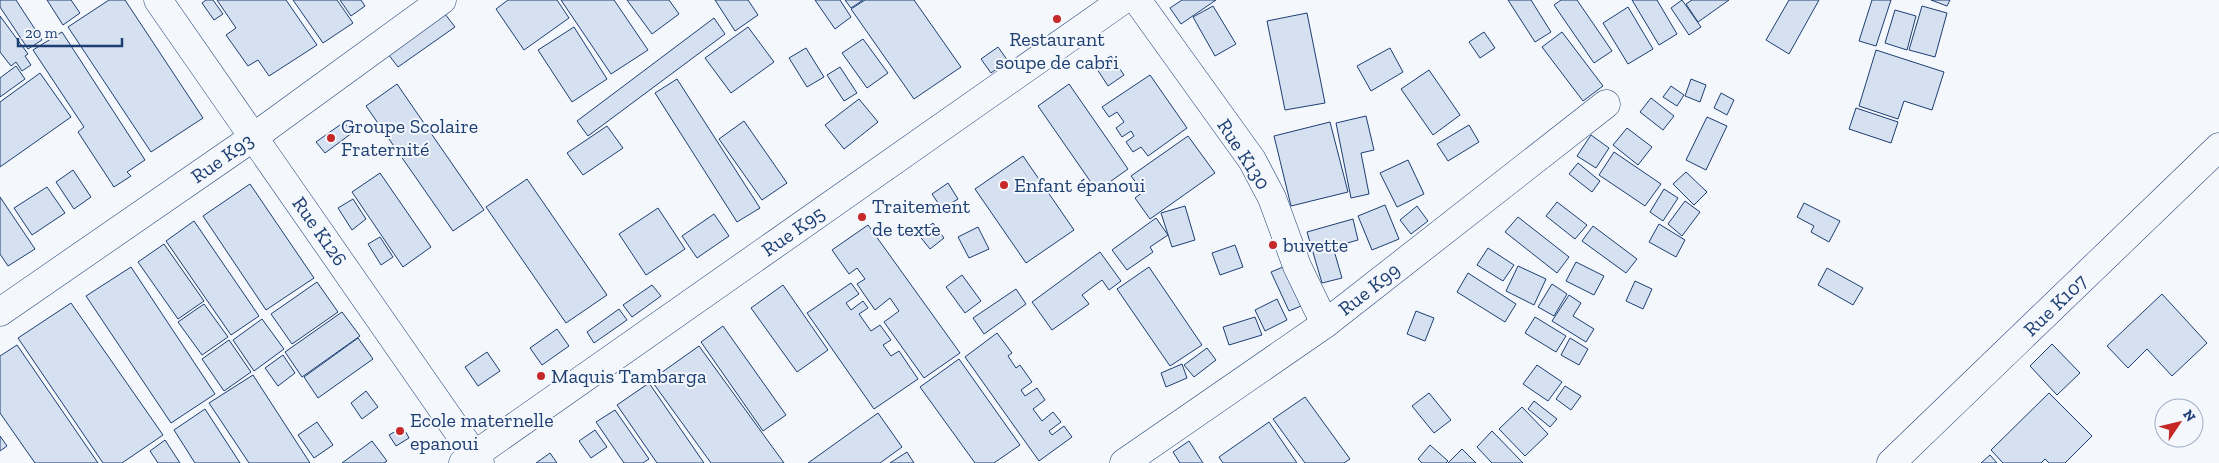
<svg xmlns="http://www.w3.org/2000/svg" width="2219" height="463" viewBox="0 0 2219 463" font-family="'Zilla Slab',serif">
  <rect width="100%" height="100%" fill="#f4f7fb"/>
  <g fill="#d5e0f0" stroke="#1d3f73">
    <polygon points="0,0 16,0 42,40 28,49 0,7"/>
    <polygon points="47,0 71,0 80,13 63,25"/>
    <polygon points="109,0 125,0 203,118 151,152 68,27"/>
    <polygon points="206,0 213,0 223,14 214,20 202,3"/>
    <polygon points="217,0 286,0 317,45 269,76 258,60 248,66 226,35 236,28"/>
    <polygon points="293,0 337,0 353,23 323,43"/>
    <polygon points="340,0 361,0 365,6 351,16"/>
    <polygon points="508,0 557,0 569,18 524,50 496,9"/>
    <polygon points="561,0 614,0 648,50 611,74"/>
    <polygon points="627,0 669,0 679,14 652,34"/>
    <polygon points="715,0 748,0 758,15 735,31"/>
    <polygon points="815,0 840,0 851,17 835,29"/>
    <polygon points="845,0 863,0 851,8"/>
    <polygon points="865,0 914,0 961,67 914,99 851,9"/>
    <polygon points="1182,0 1216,0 1181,24 1170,8"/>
    <polygon points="1508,0 1531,0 1551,32 1535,42"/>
    <polygon points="1561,0 1577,0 1612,51 1594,63 1554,5"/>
    <polygon points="1632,0 1657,0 1677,34 1659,45"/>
    <polygon points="1682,0 1701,27 1689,35 1671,8"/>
    <polygon points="1692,0 1729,0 1698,22 1686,4"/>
    <polygon points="1789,0 1819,0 1789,54 1766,40"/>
    <polygon points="1872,0 1891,0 1876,46 1859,41"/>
    <polygon points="1931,0 1950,0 1947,6"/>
    <polygon points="1213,6 1236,44 1215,56 1193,17"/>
    <polygon points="1922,6 1947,13 1935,57 1909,50"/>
    <polygon points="1628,7 1653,49 1628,64 1603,23"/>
    <polygon points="1895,10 1916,16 1907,50 1885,43"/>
    <polygon points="1307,13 1325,103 1285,110 1267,21"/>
    <polygon points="445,14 455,27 398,67 388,54"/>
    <polygon points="0,16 28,54 25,56 31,65 22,71 16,62 11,66 0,52"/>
    <polygon points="714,18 725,34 588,136 577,121"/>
    <polygon points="574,27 607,79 572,102 538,50"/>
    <polygon points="748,27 774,62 731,93 705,58"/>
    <polygon points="62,32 145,160 127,172 131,176 114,187 78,132 84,127 33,50"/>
    <polygon points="1484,32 1495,48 1480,58 1469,42"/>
    <polygon points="1562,32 1603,86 1583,101 1542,47"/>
    <polygon points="863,39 888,73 867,88 842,53"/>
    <polygon points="998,47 1008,61 991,73 981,59"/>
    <polygon points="806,48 824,77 807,87 789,58"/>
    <polygon points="1390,48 1403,72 1371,91 1357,66"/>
    <polygon points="1876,50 1944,72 1932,110 1904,101 1898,119 1859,106"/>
    <polygon points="1111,56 1124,75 1108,86 1095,66"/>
    <polygon points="16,66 25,79 0,97 0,78"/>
    <polygon points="840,67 857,93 844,101 827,75"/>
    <polygon points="1429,70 1460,115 1433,135 1401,89"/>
    <polygon points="40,73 71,117 0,167 0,102"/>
    <polygon points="1150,75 1187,128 1148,156 1141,147 1133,152 1126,142 1134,136 1131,131 1122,137 1116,128 1124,122 1117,112 1109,117 1102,107"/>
    <polygon points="677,79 760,208 737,222 655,93"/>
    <polygon points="1691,79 1706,85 1700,102 1685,96"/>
    <polygon points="397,84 484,210 453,231 366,106"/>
    <polygon points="1069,84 1128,169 1097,191 1038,106"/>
    <polygon points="1671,86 1684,95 1677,106 1663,97"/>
    <polygon points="1721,93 1734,100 1727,115 1714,108"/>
    <polygon points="1651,98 1674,116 1663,130 1640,112"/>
    <polygon points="859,99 878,122 844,149 825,125"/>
    <polygon points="1856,108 1898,122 1891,143 1849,129"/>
    <polygon points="1366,116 1374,150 1361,153 1369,194 1351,198 1336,123"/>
    <polygon points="1707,117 1727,126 1706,170 1686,160"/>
    <polygon points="744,121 787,183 762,200 719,139"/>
    <polygon points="344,122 352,133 325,153 316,142"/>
    <polygon points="1330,122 1348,192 1291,206 1274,136"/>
    <polygon points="1469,125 1479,142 1448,161 1437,144"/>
    <polygon points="607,126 623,148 583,175 567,153"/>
    <polygon points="1627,128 1652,147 1638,165 1613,145"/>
    <polygon points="1591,135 1609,148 1596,168 1577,156"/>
    <polygon points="1188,136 1215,173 1150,219 1135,198 1143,192 1131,176"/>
    <polygon points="1614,152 1661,184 1645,206 1599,175"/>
    <polygon points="1023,156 1074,230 1026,263 975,189"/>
    <polygon points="1408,160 1424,194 1397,207 1380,173"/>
    <polygon points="1578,163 1600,181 1592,192 1569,174"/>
    <polygon points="73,170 91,197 74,209 56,182"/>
    <polygon points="1686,172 1707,192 1694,205 1673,184"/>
    <polygon points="380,173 431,247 403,267 352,192"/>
    <polygon points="527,179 607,295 566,323 486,207"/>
    <polygon points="948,183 958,199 942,209 932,194"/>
    <polygon points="250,184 314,278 266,310 203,216"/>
    <polygon points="47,187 65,213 32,235 14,208"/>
    <polygon points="1664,189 1678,198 1663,221 1650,212"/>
    <polygon points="0,197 35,249 8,266 0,254"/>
    <polygon points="353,199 366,219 352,230 338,208"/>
    <polygon points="1685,201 1700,212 1682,236 1668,224"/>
    <polygon points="1557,202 1587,225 1575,239 1546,216"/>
    <polygon points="1804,203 1840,221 1829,242 1811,232 1814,226 1797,217"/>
    <polygon points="1385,205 1399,239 1372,250 1358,216"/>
    <polygon points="1185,206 1195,240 1172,247 1161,213"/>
    <polygon points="1417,206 1428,221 1411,234 1400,220"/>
    <polygon points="658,208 685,249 646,275 619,234"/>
    <polygon points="714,214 729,236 697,258 682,236"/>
    <polygon points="1518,217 1569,257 1557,273 1505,232"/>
    <polygon points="1156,218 1168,235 1150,247 1153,252 1127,270 1112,250"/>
    <polygon points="1353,219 1358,240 1333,247 1342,278 1322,283 1307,232"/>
    <polygon points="194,221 259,316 231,335 166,241"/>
    <polygon points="933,223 944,238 930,249 918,234"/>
    <polygon points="1659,224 1685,240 1676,257 1649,242"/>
    <polygon points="868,225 960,353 924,378 884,322 899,311 890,298 875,310 857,284 865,279 857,268 849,274 832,250"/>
    <polygon points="1593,226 1637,259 1626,273 1582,241"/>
    <polygon points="978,227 989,249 969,258 958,237"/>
    <polygon points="380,237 393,257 381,265 368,244"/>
    <polygon points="164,244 204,301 178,319 138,262"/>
    <polygon points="1235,245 1243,267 1220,275 1212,253"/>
    <polygon points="1488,248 1514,265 1503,281 1477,265"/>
    <polygon points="1100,252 1121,281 1109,290 1102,280 1082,295 1089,304 1052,330 1032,302"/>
    <polygon points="1576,262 1604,276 1594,295 1566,281"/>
    <polygon points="1518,266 1546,279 1534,305 1506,291"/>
    <polygon points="131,267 215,394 171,423 86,296"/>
    <polygon points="1149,267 1202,345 1170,366 1117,289"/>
    <polygon points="1283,267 1301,306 1289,311 1271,272"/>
    <polygon points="1827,268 1863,288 1853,305 1818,285"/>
    <polygon points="1468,273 1516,304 1505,322 1457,292"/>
    <polygon points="962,275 981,301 965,313 946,287"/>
    <polygon points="1635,281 1652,289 1643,309 1626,301"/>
    <polygon points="317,282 338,312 292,344 271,314"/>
    <polygon points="851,283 859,294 846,303 851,310 863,301 868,308 859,314 871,331 880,325 891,340 883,345 891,356 899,351 918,379 874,409 807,313"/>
    <polygon points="1552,284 1567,294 1554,316 1538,307"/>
    <polygon points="652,285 661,296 632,317 623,305"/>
    <polygon points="783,285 828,350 797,372 751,308"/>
    <polygon points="1016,289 1026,304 984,334 973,318"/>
    <polygon points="2162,294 2207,343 2172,376 2147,349 2128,368 2107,346"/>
    <polygon points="1569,295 1581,303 1573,316 1594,329 1586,342 1552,321"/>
    <polygon points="1277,299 1287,320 1265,331 1255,310"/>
    <polygon points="71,303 163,435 122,463 103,463 18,338"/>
    <polygon points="204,304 228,337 202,355 178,322"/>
    <polygon points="619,309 627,320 594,343 587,332"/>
    <polygon points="1416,311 1434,318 1425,341 1407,334"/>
    <polygon points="342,312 360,336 302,377 285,352"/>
    <polygon points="1255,317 1262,335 1229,345 1223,327"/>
    <polygon points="1535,317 1566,336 1556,352 1525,333"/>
    <polygon points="262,319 284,349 254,371 233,340"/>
    <polygon points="723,326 786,415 763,431 701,342"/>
    <polygon points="557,329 569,346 542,365 530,348"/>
    <polygon points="997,333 1012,353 1008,356 1016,368 1020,365 1032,382 1021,390 1025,396 1037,388 1045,400 1033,409 1042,421 1053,412 1061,422 1049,431 1052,435 1064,426 1072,437 1039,461 965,357"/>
    <polygon points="358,338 373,359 318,398 304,377"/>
    <polygon points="1570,338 1588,349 1579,365 1561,355"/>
    <polygon points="229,340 251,372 224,391 202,359"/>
    <polygon points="2052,344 2080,373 2057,395 2030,366"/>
    <polygon points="17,345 98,463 35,463 0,413 0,356"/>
    <polygon points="699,346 784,463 711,463 651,380"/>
    <polygon points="1207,348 1216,360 1194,377 1184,365"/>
    <polygon points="487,352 500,371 478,386 465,367"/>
    <polygon points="283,355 295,373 278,386 265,368"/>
    <polygon points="959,359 1020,445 994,463 975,463 920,387"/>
    <polygon points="1182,364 1187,378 1166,387 1161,373"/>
    <polygon points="1537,365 1562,382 1548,401 1523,384"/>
    <polygon points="253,375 310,463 249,463 209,403"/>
    <polygon points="649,383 704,463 657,463 617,405"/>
    <polygon points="1565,386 1581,396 1571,410 1556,399"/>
    <polygon points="366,391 378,407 362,419 351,403"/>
    <polygon points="1429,393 1451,420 1434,433 1412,406"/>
    <polygon points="2049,393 2092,436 2065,463 2049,463 2045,459 2041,463 2003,463 1991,450"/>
    <polygon points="1305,397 1350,459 1344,463 1305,463 1273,419"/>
    <polygon points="1534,401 1557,419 1550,427 1528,409"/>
    <polygon points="1522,407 1548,434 1525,456 1499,429"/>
    <polygon points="205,409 240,463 195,463 174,430"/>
    <polygon points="615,410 649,459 643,463 624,463 596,422"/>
    <polygon points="878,413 902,447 880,463 808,463"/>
    <polygon points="317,422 333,445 314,458 298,435"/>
    <polygon points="1269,422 1297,463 1223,463 1219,457"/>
    <polygon points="403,427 409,438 396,446 389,435"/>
    <polygon points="595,430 607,447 591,458 579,441"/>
    <polygon points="1492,431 1523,463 1492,463 1477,447"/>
    <polygon points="0,436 7,446 0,451"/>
    <polygon points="165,440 180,463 158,463 150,451"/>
    <polygon points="372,441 387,461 384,463 342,463"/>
    <polygon points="1189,441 1203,463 1180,463 1173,452"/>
    <polygon points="1430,445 1448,461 1446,463 1422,463 1418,459"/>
    <polygon points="1462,449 1476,463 1448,463"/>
    <polygon points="907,452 914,463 890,463"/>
    <polygon points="550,453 557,463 536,463"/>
    <polygon points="1990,455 1997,463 1981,463"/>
  </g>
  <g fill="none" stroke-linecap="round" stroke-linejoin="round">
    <g stroke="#1d3f73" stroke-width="29">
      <g id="street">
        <polyline points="158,0 480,463"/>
        <polyline points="1137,0 1252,160 1272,198 1297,266 1325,324"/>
        <polyline points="0,312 255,136 442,0"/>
        <polyline points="463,463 1123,0"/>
        <polyline points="1124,463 1325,324 1606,104"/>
        <polyline points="1891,463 2219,147"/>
      </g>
    </g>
    <use href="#street" stroke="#f4f7fb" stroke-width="28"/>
  </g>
  <g fill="#c62828" stroke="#f4f7fb" stroke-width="2">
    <circle cx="1057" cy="19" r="5"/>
    <circle cx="331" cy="138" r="5"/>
    <circle cx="1004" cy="185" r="5"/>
    <circle cx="862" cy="217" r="5"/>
    <circle cx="1273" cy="245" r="5"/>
    <circle cx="541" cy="376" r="5"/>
    <circle cx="400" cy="431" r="5"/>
  </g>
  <g text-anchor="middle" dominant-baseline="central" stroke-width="4" stroke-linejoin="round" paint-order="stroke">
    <g font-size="20" fill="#1d3f73" stroke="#f4f7fb" text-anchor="start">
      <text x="1057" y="39" text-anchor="middle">Restaurant<tspan x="1057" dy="23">soupe de cabri</tspan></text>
      <text x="341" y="126">Groupe Scolaire<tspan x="341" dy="23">Fraternité</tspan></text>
      <text x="1014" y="185">Enfant épanoui</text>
      <text x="872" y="206">Traitement<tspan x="872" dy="23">de texte</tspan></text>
      <text x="1283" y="245">buvette</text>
      <text x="551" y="376">Maquis Tambarga</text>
      <text x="410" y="420">Ecole maternelle<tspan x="410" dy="23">epanoui</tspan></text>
    </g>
    <g font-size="20" fill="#1d3f73" stroke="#f4f7fb">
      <text transform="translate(1244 154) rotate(57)">Rue K130</text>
      <text transform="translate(222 158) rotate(-35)">Rue K93</text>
      <text transform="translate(320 231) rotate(55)">Rue K126</text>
      <text transform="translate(793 231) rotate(-35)">Rue K95</text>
      <text transform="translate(1369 289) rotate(-38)">Rue K99</text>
      <text transform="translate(2055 305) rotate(-44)">Rue K107</text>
    </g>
  </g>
  <g transform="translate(2179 423) rotate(55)"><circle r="24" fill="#f4f7fb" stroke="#9eadc5"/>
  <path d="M0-4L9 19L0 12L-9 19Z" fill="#c62828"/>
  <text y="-8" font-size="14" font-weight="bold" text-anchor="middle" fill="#1d3f73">N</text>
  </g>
  <path d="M18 38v8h104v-8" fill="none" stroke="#1d3f73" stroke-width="2.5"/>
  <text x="25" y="38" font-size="15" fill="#1d3f73" stroke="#f4f7fb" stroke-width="4" paint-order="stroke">20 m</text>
</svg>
